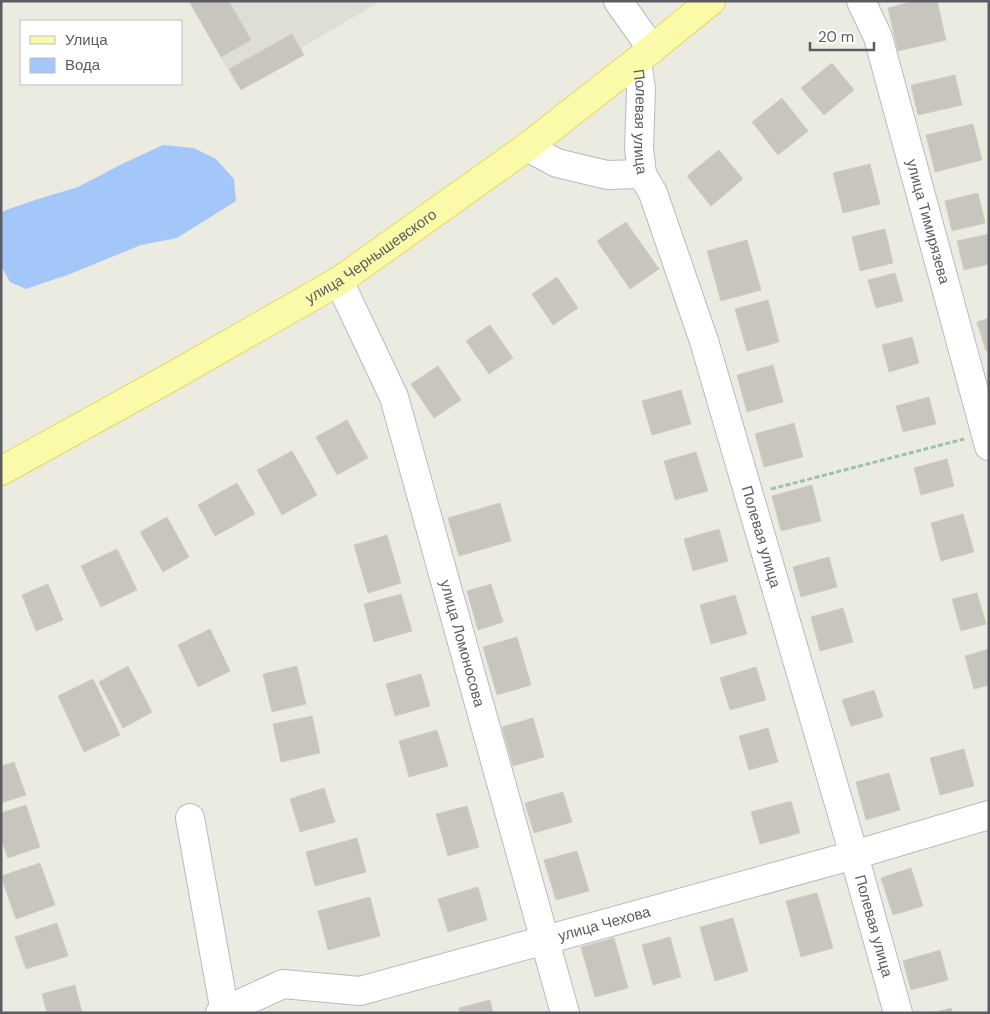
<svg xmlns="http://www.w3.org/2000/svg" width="990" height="1014" viewBox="0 0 990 1014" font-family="'DM Sans',sans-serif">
  <rect width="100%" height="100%" fill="#ecebe1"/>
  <polygon fill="#deddd6" points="189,1 381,1 237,86"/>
  <polygon fill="#a4c7fa" points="163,145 194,148 216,159 234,179 236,201 177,238 141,245 70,274 26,289 10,282 1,266 1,213 6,210 35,200 78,187 122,164"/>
  <g fill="#c8c5bf" stroke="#d0cec0">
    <polygon points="193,1 229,1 251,40 221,57 190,3"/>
    <polygon points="914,1 937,1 946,40 898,51 888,8"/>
    <polygon points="292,34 304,55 241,90 229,69"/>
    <polygon points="832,63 854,90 824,115 801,88"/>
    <polygon points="955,75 962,105 918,115 911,85"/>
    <polygon points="782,98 808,131 778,155 752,122"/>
    <polygon points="973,124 982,160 935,172 926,135"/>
    <polygon points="719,150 743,179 711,206 687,176"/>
    <polygon points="870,164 880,204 843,213 833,173"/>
    <polygon points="978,193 985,223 952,231 945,201"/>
    <polygon points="626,222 659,269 630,289 597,241"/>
    <polygon points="885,229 893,263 860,271 852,237"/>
    <polygon points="989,234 989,264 964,270 957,241"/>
    <polygon points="747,240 761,290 721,301 707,251"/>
    <polygon points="895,273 903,301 876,308 868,280"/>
    <polygon points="557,277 578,308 553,325 532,294"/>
    <polygon points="768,300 779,342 747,351 735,309"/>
    <polygon points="989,318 989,350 986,351 977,322"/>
    <polygon points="490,325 513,358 489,374 466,341"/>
    <polygon points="912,337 919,363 889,372 882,345"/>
    <polygon points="773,365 783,402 747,412 737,375"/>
    <polygon points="438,366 461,400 434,418 411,384"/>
    <polygon points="681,390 691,424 652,435 642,401"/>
    <polygon points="929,397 936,424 903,432 896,406"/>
    <polygon points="347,420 368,458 337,475 316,437"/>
    <polygon points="794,423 803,457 764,467 755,434"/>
    <polygon points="292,451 317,495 282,515 257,470"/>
    <polygon points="696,452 708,491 675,500 664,461"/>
    <polygon points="947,459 954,486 921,495 914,468"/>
    <polygon points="237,483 255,514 215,536 198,505"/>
    <polygon points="812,485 821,521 781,531 772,496"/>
    <polygon points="500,503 511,541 459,556 448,518"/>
    <polygon points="963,514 974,552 941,561 931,523"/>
    <polygon points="167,517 189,557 163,572 140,532"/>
    <polygon points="719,529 728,561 693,571 684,539"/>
    <polygon points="387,535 401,583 368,593 354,545"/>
    <polygon points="117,549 137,590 101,607 81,566"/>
    <polygon points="829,557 837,587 801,597 793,567"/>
    <polygon points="48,584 63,620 36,631 22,595"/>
    <polygon points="491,584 503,622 478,630 467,591"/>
    <polygon points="977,593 986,624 961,631 952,599"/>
    <polygon points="401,594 412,631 374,642 364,604"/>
    <polygon points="735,595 747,634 711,644 700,605"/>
    <polygon points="843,608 853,642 820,651 811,617"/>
    <polygon points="210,629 230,671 198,687 178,645"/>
    <polygon points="517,637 531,685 497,695 483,647"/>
    <polygon points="989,649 989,685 974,689 965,656"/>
    <polygon points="128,666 152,712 123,728 99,682"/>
    <polygon points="297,666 306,704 272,712 263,674"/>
    <polygon points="756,667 766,700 730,710 720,678"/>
    <polygon points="421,674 430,706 395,716 386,684"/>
    <polygon points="93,679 120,735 84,752 58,696"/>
    <polygon points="874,690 883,717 851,726 842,700"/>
    <polygon points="312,716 320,753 281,762 273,724"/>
    <polygon points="533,718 544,757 513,766 502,727"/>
    <polygon points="768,728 778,762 749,770 739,736"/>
    <polygon points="437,730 448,766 409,777 399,741"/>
    <polygon points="964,749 974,786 940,795 930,758"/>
    <polygon points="14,762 26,795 1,803 1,766"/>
    <polygon points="889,773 900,810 866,820 856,782"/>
    <polygon points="324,788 335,822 300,832 290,799"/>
    <polygon points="563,792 572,822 534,833 525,803"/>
    <polygon points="791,801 800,833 760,844 751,812"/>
    <polygon points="26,805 40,847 8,858 1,838 1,813"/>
    <polygon points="467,806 479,847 448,856 436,814"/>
    <polygon points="357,838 366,872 315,886 306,852"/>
    <polygon points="577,851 589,891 556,900 544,860"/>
    <polygon points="40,863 55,905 16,919 1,876"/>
    <polygon points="911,868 923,906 893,915 881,878"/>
    <polygon points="478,887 487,920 448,932 438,899"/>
    <polygon points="817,893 833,948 801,957 786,901"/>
    <polygon points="370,897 380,936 328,950 318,911"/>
    <polygon points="733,918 748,971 715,981 700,927"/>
    <polygon points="57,923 68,956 26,969 15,937"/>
    <polygon points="670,937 681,977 653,985 642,945"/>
    <polygon points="614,938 628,988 595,997 581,947"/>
    <polygon points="940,950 948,980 911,990 903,961"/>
    <polygon points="75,985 82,1013 47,1013 42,994"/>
    <polygon points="490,1000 493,1013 460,1013 459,1008"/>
    <polygon points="951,1008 953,1013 933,1013"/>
  </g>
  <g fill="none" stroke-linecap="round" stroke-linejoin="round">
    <g stroke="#b9bac0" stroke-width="30">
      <g id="minor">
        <polyline points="618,1 652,49"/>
        <path id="s1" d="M861,1L878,37L989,446"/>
        <path id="s2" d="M637,61L641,89L639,148L642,174L653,193L704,341L854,855L898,1013"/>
        <polyline points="527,147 557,163 607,175 642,174"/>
        <path id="s3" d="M339,281L394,397L565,1013"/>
        <polyline points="190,818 225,1013"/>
        <path id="s4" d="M220,1013L283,984L360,991L854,855L989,815"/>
      </g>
    </g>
    <g stroke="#e9d85e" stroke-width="30">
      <g id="major">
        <path id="s5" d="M1,471L171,377L339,281L527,147L637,61L711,1"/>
      </g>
    </g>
    <polyline stroke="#99c3ab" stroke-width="3" stroke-dasharray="5 2.5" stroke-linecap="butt" points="771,489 964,439"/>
    <use href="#minor" stroke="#fff" stroke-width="28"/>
    <use href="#major" stroke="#fafaa8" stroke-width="28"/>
  </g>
  <g text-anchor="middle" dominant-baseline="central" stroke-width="5" stroke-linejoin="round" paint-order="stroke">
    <g font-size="15" fill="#5a5c62" stroke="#fff">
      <text stroke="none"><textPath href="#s2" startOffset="61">Полевая улица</textPath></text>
      <text stroke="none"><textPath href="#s1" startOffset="231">улица Тимирязева</textPath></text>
      <text stroke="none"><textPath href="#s5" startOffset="428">улица Чернышевского</textPath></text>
      <text stroke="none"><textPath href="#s2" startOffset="496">Полевая улица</textPath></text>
      <text stroke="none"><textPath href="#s3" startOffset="384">улица Ломоносова</textPath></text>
      <text stroke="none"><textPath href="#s4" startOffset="400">улица Чехова</textPath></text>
      <text stroke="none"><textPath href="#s2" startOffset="901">Полевая улица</textPath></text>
    </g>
  </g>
  <rect width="990" height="1014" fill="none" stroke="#5a5c62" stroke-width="5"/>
  <rect x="20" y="20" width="162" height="65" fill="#ffffff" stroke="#bdbec0"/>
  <rect x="30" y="36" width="25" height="8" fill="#fafaa8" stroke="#bdbec0"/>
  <text x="65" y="45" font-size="15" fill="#5a5c62">Улица</text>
  <rect x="30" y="58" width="25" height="15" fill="#a4c7fa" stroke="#bdbec0"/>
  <text x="65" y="70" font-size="15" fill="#5a5c62">Вода</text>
  <path d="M810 42v8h64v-8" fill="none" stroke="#5a5c62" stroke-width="2.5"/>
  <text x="818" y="42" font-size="15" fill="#5a5c62" stroke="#ffffff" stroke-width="4" paint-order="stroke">20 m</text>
</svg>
